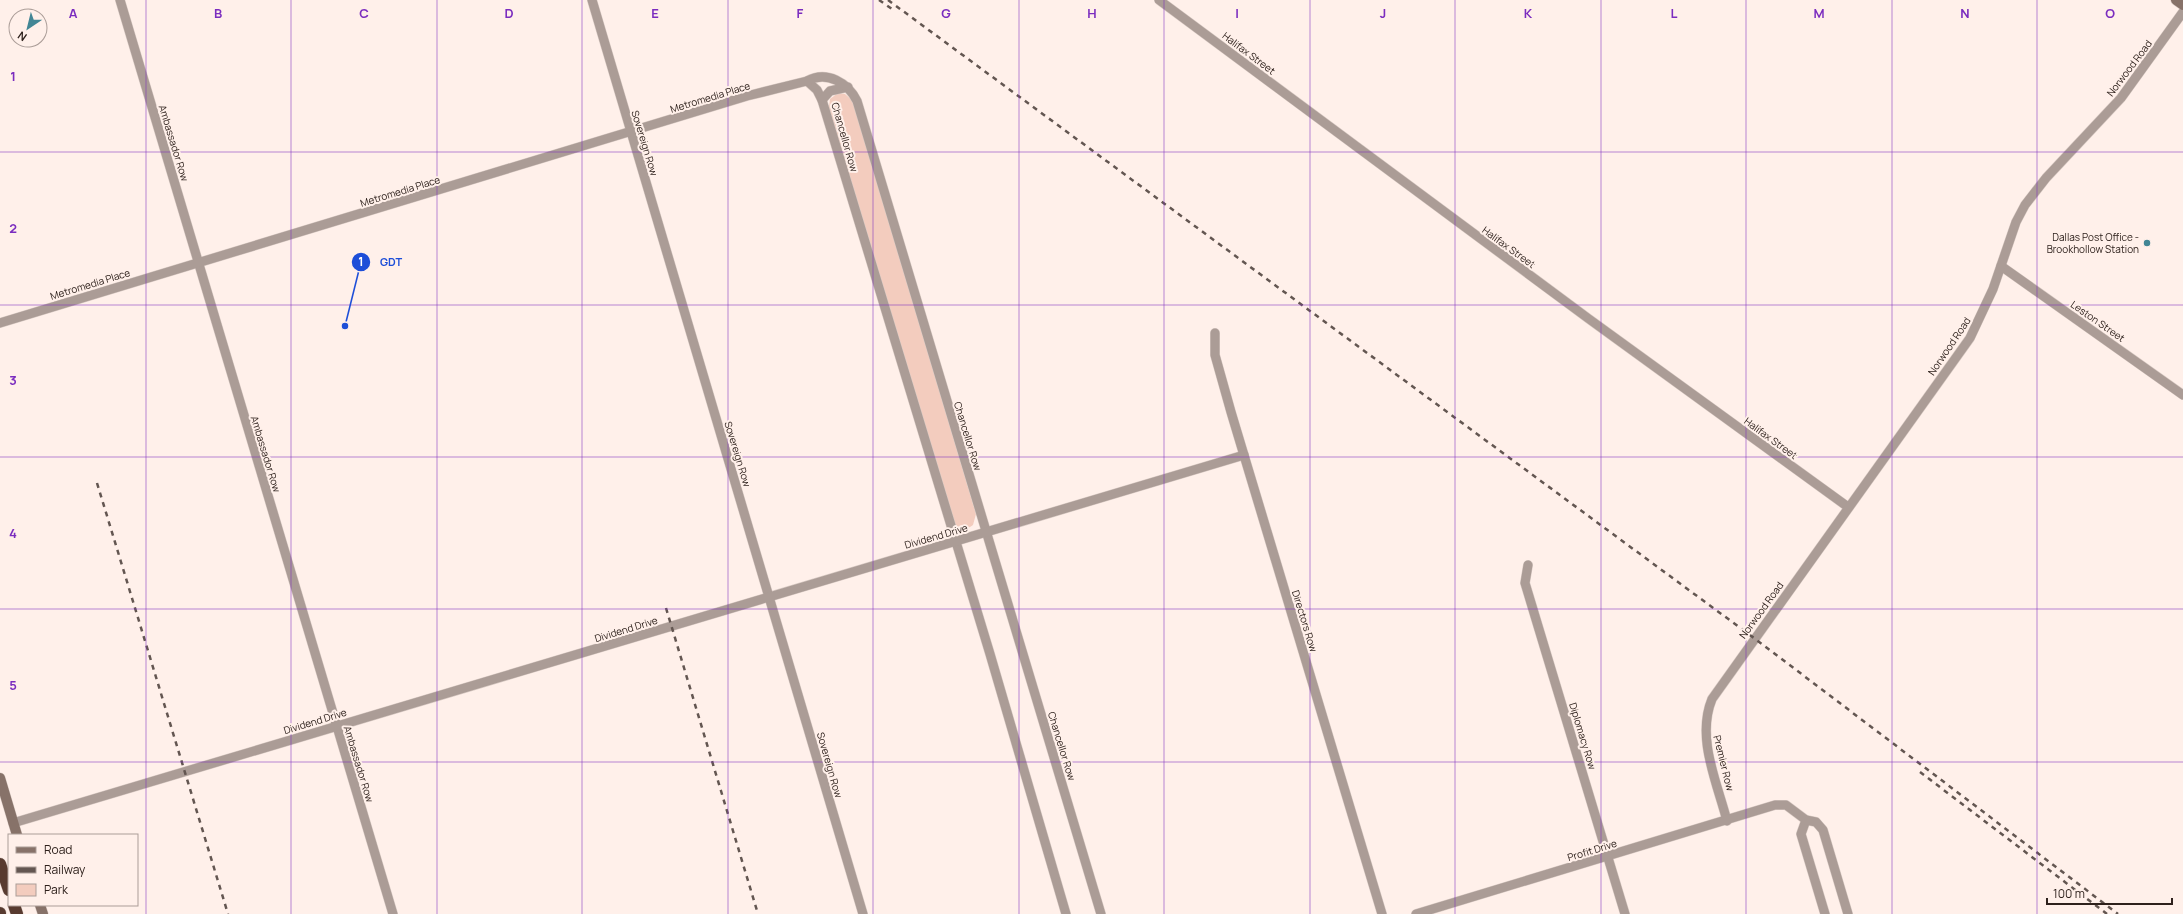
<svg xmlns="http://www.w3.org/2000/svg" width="2183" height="914" viewBox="0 0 2183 914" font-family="Manrope,sans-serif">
  <rect width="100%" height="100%" fill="#fff0ea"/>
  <path fill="#f3ccbe" d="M838,93L845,94L853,101L976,514L973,525C967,530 960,530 954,524L829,108L830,99Z"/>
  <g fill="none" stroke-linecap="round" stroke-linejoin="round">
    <g stroke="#d9cbc5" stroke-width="10">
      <g id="minor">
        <polyline points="120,0 393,914"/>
        <polyline points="592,0 863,914"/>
        <polyline points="1159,0 1589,319 1848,507"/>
        <polyline points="807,81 817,90 822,100 990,654 1066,914"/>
        <polyline points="822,100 830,91 848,87"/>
        <polyline points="2001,266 2183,395"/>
        <path d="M0,323L747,96L807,81C827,70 848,83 857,101L1101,914"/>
        <polyline points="1215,333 1215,355 1231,412 1382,914"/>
        <polyline points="1528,565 1525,583 1625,914"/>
        <polyline points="1806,820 1801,834 1825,914"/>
        <path d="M1727,821C1717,782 1696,738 1712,699L1970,338L1993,289L2016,222L2025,205L2046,178L2121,98L2183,12"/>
        <polyline points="13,823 1244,455"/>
        <polyline points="1416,914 1775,805 1786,805 1806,820 1816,822 1823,830 1848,914"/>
      </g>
    </g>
    <g stroke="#d9cbc5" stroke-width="11">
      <g id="secondary">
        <polyline points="2176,0 2183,5"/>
        <polyline points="0,778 17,835"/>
        <polyline points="40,905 43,914"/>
      </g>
    </g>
    <g stroke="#d9cbc5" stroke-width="13">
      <g id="motorway">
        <polyline points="0,864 9,890"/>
        <polyline points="14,905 17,914"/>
        <polyline points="0,913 0,914"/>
      </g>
    </g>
    <use href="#minor" stroke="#ab9c96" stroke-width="9"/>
    <use href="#secondary" stroke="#877269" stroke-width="10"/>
    <use href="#motorway" stroke="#583b30" stroke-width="12"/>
    <g stroke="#635651" stroke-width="2.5" stroke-dasharray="5 5" stroke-linecap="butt">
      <polyline points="879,0 892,9"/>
      <polyline points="888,0 1754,638 2118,914"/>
      <polyline points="97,483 228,914"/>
      <polyline points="666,608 758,914"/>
      <polyline points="1920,772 2107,914"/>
    </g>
  </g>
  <path fill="none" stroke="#7b2cbf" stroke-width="1" stroke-opacity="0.55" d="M146,0V914M291,0V914M437,0V914M582,0V914M728,0V914M873,0V914M1019,0V914M1164,0V914M1310,0V914M1455,0V914M1601,0V914M1746,0V914M1892,0V914M2037,0V914M0,152H2183M0,305H2183M0,457H2183M0,609H2183M0,762H2183"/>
  <circle fill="#428695" stroke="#fff0ea" stroke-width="1.5" cx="2147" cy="243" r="4"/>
  <g text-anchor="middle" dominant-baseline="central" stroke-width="4" stroke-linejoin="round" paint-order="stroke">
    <g font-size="10" fill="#2e211c" stroke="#fff0ea">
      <text transform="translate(1249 53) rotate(37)">Halifax Street</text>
      <text transform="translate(2129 68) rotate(-53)">Norwood Road</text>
      <text transform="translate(710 97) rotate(-17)">Metromedia Place</text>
      <text transform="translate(845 137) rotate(74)">Chancellor Row</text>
      <text transform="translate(174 143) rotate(73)">Ambassador Row</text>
      <text transform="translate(645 143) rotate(73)">Sovereign Row</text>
      <text transform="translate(400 191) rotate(-17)">Metromedia Place</text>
      <text transform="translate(1509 247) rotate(36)">Halifax Street</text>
      <text transform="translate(90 284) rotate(-17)">Metromedia Place</text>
      <text transform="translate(2098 321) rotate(35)">Leston Street</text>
      <text transform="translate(1949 346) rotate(-56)">Norwood Road</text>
      <text transform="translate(968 436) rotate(73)">Chancellor Row</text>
      <text transform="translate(1771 438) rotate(36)">Halifax Street</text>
      <text transform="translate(266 454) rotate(73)">Ambassador Row</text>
      <text transform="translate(738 454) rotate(73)">Sovereign Row</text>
      <text transform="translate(936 536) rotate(-16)">Dividend Drive</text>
      <text transform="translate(1761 610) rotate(-54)">Norwood Road</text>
      <text transform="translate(1305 621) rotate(73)">Directors Row</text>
      <text transform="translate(626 629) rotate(-17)">Dividend Drive</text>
      <text transform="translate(315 721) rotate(-17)">Dividend Drive</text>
      <text transform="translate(1583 736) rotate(73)">Diplomacy Row</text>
      <text transform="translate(1062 746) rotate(73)">Chancellor Row</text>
      <text transform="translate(1724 763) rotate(76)">Premier Row</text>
      <text transform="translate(359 764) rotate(73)">Ambassador Row</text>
      <text transform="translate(830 765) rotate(74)">Sovereign Row</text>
      <text transform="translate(1592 850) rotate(-17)">Profit Drive</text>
    </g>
    <g font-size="10" fill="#2e211c" stroke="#fff0ea" text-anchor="end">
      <text x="2139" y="237">Dallas Post Office -<tspan x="2139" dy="12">Brookhollow Station</tspan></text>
    </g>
  </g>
  <g font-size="13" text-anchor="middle" font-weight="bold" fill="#7b2cbf" stroke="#fff0ea" stroke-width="4" stroke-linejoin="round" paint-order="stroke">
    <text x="73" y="18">A</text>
    <text x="218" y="18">B</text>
    <text x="364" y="18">C</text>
    <text x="509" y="18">D</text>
    <text x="655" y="18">E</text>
    <text x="800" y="18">F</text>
    <text x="946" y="18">G</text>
    <text x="1092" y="18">H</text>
    <text x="1237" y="18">I</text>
    <text x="1383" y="18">J</text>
    <text x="1528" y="18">K</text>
    <text x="1674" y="18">L</text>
    <text x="1819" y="18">M</text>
    <text x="1965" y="18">N</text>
    <text x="2110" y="18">O</text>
    <text x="13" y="81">1</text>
    <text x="13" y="233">2</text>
    <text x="13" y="385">3</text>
    <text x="13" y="538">4</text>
    <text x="13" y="690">5</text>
  </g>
  <path fill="none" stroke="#1d4ed8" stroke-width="1.5" d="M345 326L361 262"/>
  <g fill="#1d4ed8" stroke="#fff0ea" stroke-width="1.5">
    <circle cx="345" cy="326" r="4"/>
    <circle cx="361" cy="262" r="10"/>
  </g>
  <g font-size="12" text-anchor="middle" font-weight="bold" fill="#fff">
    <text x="361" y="266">1</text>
  </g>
  <g font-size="11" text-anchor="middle" font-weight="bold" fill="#1d4ed8" stroke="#fff0ea" stroke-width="4" stroke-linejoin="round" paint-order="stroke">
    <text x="391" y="266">GDT</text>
  </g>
  <rect x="8" y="834" width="130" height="72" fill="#fff0ea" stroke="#ab9d98"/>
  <rect x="16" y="847" width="20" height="6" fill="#877269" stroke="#ab9d98"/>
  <text x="44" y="854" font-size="12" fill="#2e211c">Road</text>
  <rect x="16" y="867" width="20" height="6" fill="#635651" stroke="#ab9d98"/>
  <text x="44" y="874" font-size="12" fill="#2e211c">Railway</text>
  <rect x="16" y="884" width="20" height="12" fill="#f3ccbe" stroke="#ab9d98"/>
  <text x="44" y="894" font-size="12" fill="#2e211c">Park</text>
  <g transform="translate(28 28) rotate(215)"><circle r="19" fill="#fff0ea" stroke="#ab9d98"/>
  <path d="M0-3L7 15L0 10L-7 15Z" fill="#428695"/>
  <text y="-6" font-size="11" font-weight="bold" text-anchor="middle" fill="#2e211c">N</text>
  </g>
  <path d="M2047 898v6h125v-6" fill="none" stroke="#2e211c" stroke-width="2"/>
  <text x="2053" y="898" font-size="12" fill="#2e211c" stroke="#fff0ea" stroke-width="3" paint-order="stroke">100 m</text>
</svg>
